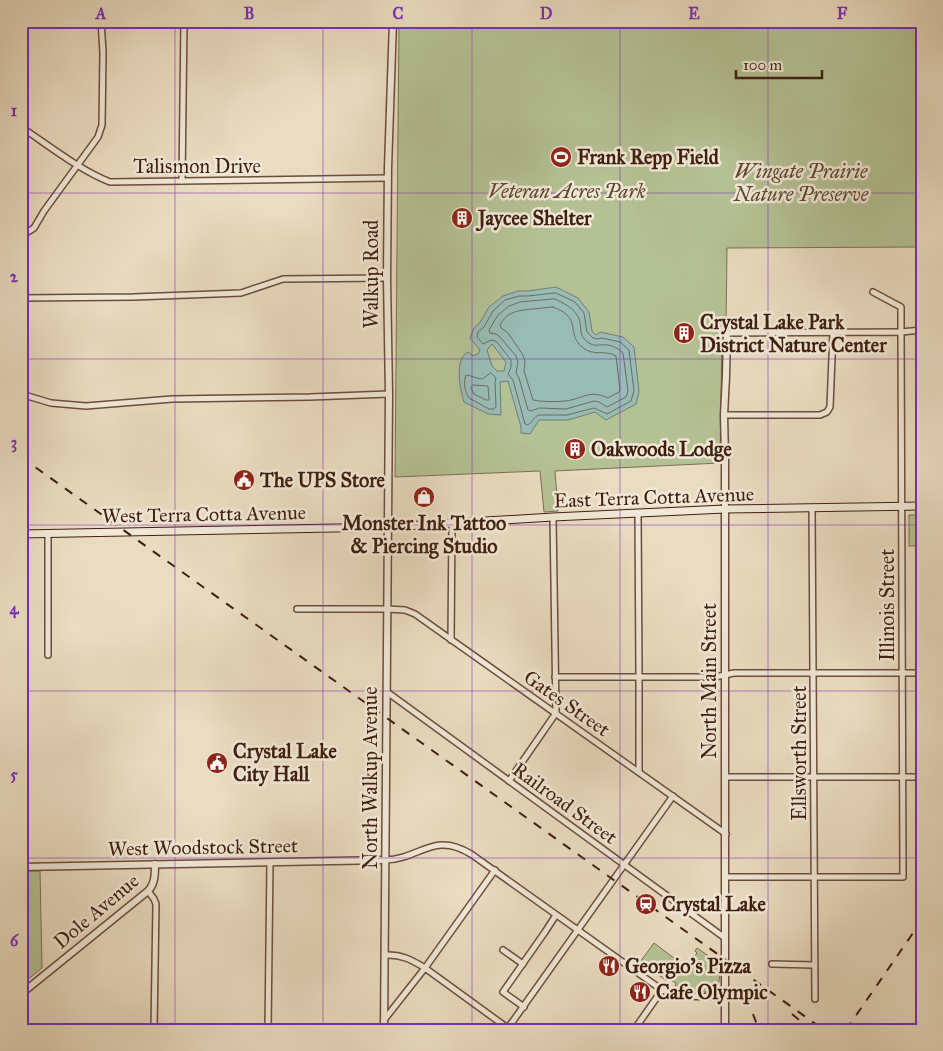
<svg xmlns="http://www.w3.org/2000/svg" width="943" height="1051" viewBox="0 0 943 1051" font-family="'IM FELL Great Primer',serif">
  <rect width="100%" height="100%" fill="#eadcc1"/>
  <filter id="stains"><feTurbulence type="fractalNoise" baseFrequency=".004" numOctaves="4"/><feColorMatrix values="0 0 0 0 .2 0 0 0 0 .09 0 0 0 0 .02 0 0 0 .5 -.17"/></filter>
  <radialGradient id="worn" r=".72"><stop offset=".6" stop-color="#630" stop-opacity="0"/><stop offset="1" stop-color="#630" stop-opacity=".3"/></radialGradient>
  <g fill="#b4c194" stroke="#7a7052">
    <polygon points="399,21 922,21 922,247 727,248 726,330 722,330 720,463 555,471 558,511 544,512 540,471 395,477"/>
    <rect x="909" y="515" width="13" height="31"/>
    <polygon points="21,871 40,871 42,968 21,985"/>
    <path d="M654,943L686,967L697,953L695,951L697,948L719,963C719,976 723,989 707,992L681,990L675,988L676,983L669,979L667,981L640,962Z"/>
  </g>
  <path fill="#98bbb4" stroke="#747c72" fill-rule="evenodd" d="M556,287L578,298L589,312L592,331L596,335L600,332L623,337L634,347L639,392L636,404L606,420L595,412L568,420H539L530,434L521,433V427L508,381L500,382L501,415L488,414L464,402C460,389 454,359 468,352L473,356L478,354L480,350L470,338L474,328L479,324L489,307L503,296L518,291H528ZM492,344L506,362L504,371H497L492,366L487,350Z"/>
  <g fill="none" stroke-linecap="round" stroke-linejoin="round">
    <g stroke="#6c6c62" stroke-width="1">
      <path d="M556,293L575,302L584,313L587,332L593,338L597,339L602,338L620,342L629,350L634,391L631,401L607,414L594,408L567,415H539C533,417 532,424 527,425L525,424L513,380L508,374L511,367V360L496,341L491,340L483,344L477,337L478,332L484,327L493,311L505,300L519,296H528Z"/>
      <path d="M555,299C563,303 572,307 577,315C584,325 576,335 589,343C594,346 596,345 601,345C609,344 617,347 623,353L628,391L626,397L607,407L599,402L594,401L566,409L539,408L531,411L528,410L519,378L516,373L518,362L516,356L500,337L496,334L490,333L489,330L498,315L509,306L520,302Z"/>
      <path d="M553,307C558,309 563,311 567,315C577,324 569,336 582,347C593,357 604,349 616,356L620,390L619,392L608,398C589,389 583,399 565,401C556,402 542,402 533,400L524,371L525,362L523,355L508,333L501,328L500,325C508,311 517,311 532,309C539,309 546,307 553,307Z"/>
      <path d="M491,373L496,378L495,383L496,407L494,409H489L469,398C465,392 463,382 466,375C471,375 476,379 482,379Z"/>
      <polygon points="473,385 488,386 489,400 486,400 474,394 471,388"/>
    </g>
    <g stroke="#6a4e3c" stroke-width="8">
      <g id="minor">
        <path d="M21,127C48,145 81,171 110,182L388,178"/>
        <polyline points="182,181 184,21"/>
        <polyline points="21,236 34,228 44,211 98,137 102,125 103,52 101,21"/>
        <polyline points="873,292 901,307 901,332 922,330"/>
        <polyline points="21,298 134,297 241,293 283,279 387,278"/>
        <polyline points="21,394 51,403 86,406 172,399 310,397 389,394"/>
        <polyline points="724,415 820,415 827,412 830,407 833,332"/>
        <polyline points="812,508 815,999"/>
        <polyline points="638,513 639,676 639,772"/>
        <polyline points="48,534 48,655"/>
        <polyline points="297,609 387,609 405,610 415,614 726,834"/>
        <polyline points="451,640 452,523"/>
        <polyline points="555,677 715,677 734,673 922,673"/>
        <polyline points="387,692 725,938"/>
        <polyline points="726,777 922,777"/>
        <polyline points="509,781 556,713 553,517"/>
        <path d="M385,860C421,859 433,831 471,854L662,990C683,998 703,997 725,996"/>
        <polyline points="725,877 903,877 901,332 727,333"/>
        <polyline points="148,891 154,899 156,904 154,1030"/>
        <polyline points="503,950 523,964"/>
        <path d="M385,955C401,954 412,960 425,968L509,1029"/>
        <polyline points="772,964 814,965"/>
        <polyline points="524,1007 503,992 545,932 556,915"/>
        <polyline points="384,1020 425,968 495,870"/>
        <polyline points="268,1030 270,862"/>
        <polyline points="506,1030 513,1021 673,796"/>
        <polyline points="634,1030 662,990"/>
      </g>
    </g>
    <g stroke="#6a4e3c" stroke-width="9">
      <g id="tertiary">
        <polyline points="21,867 385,860"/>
        <path d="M21,994L148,891C155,884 155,874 155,864"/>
        <polyline points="384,1030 389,394 387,278 388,168 393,21"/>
        <polyline points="725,1030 725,458 724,415 726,376 727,333"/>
      </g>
    </g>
    <g stroke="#3f1e0f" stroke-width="9">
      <polyline id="secondary" points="21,534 388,527 553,517 725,509 922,506"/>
    </g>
    <use href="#minor" stroke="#f1e8d7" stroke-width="5"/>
    <use href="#tertiary" stroke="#f1e8d7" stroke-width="6"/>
    <use href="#secondary" stroke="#f1e8d7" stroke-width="7"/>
    <g stroke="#3f1e0f" stroke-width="2" stroke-dasharray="9 9" stroke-linecap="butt">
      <polyline points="21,457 824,1030"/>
      <polyline points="753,1014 759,1030"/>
      <polyline points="792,1014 811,1030"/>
      <polyline points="846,1030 922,920"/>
    </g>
  </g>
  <path fill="none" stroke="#7b2cbf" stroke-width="1" stroke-opacity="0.55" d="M175,21V1030M323,21V1030M472,21V1030M620,21V1030M768,21V1030M21,193H922M21,359H922M21,525H922M21,691H922M21,858H922"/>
  <defs>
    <g id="stadium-disc" transform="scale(1.125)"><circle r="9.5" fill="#8f2418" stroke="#f1e8d7"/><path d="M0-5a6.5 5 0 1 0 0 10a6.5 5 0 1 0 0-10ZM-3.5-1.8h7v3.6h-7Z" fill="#fff"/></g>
    <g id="building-disc" transform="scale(1.125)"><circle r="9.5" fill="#8f2418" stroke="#f1e8d7"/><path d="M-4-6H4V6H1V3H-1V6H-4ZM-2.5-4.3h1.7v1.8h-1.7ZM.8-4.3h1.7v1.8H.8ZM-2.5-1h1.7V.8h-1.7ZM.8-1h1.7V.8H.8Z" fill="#fff"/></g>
    <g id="civic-disc" transform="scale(1.125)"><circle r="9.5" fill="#8f2418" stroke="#f1e8d7"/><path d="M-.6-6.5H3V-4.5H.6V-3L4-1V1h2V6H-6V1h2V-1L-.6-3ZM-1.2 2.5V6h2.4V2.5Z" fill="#fff"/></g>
    <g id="shop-disc" transform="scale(1.125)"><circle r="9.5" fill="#8f2418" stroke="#f1e8d7"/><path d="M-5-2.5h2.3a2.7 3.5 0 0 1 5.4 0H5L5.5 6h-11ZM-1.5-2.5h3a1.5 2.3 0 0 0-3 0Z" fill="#fff"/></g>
    <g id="station-disc" transform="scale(1.125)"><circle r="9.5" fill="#8f2418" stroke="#f1e8d7"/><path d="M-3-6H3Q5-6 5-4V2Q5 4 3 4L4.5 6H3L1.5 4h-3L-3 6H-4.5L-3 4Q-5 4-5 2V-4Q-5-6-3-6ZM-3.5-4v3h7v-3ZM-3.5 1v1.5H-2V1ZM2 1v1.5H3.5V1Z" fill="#fff"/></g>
    <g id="restaurant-disc" transform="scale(1.125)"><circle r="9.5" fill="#8f2418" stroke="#f1e8d7"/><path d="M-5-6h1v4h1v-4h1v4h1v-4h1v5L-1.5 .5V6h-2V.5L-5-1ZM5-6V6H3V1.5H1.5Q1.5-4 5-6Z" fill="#fff"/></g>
  </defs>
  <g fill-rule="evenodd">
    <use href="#stadium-disc" x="561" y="157"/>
    <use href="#building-disc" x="462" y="218"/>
    <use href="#building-disc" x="684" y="333"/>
    <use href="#building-disc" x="575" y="449"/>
    <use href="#civic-disc" x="244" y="480"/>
    <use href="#shop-disc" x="424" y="497"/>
    <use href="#civic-disc" x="217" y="763"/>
    <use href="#station-disc" x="646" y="904"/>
    <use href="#restaurant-disc" x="609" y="966"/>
    <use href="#restaurant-disc" x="640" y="992"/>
  </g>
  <g text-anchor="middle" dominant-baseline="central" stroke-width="5" stroke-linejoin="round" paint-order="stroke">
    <g font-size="20" font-weight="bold" fill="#3f1e0f" stroke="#f1e8d7" text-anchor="start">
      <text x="577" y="157">Frank Repp Field</text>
      <text x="478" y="218">Jaycee Shelter</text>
      <text x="700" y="322">Crystal Lake Park<tspan x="700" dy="23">District Nature Center</tspan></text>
      <text x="591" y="449">Oakwoods Lodge</text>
      <text x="260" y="480">The UPS Store</text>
      <text x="424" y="523" text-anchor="middle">Monster Ink Tattoo<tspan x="424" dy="23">&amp; Piercing Studio</tspan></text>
      <text x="233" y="751">Crystal Lake<tspan x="233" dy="23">City Hall</tspan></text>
      <text x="662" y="904">Crystal Lake</text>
      <text x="625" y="966">Georgio's Pizza</text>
      <text x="656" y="992">Cafe Olympic</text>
    </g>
    <g font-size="20" fill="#3f1e0f" stroke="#f1e8d7">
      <text x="197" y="166">Talismon Drive</text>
      <text transform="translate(371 274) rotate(-90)">Walkup Road</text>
      <text transform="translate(654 497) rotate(-2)">East Terra Cotta Avenue</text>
      <text transform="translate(204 514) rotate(-1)">West Terra Cotta Avenue</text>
      <text transform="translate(887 605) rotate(-90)">Illinois Street</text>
      <text transform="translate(709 681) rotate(-90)">North Main Street</text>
      <text transform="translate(567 703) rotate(35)">Gates Street</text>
      <text transform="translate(799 753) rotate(-90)">Ellsworth Street</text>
      <text transform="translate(370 778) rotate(-90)">North Walkup Avenue</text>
      <text transform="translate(565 803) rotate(36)">Railroad Street</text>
      <text transform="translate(203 847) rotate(-1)">West Woodstock Street</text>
      <text transform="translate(96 911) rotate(-40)">Dole Avenue</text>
    </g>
    <g font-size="20" font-style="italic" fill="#5c4730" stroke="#f1e8d7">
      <text x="801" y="171">Wingate Prairie<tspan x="801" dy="23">Nature Preserve</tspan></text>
      <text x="567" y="191">Veteran Acres Park</text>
    </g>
  </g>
  <rect width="943" height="1051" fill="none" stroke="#eadcc1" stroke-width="55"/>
  <path d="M736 70v8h86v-8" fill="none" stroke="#3f1e0f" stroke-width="2.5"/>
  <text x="743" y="70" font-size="15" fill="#3f1e0f" stroke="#f1e8d7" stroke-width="4" paint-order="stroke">100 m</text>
  <rect x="28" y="28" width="888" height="996" fill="none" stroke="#7b2cbf" stroke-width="2"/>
  <g font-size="16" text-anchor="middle" font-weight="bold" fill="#7b2cbf">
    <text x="101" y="19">A</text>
    <text x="249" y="19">B</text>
    <text x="398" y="19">C</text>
    <text x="546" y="19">D</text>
    <text x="694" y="19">E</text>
    <text x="842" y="19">F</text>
    <text x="14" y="116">1</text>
    <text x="14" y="282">2</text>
    <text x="14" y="448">3</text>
    <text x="14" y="614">4</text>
    <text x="14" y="780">5</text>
    <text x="14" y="946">6</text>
  </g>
  <rect width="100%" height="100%" filter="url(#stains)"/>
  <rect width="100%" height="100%" fill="url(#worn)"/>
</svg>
